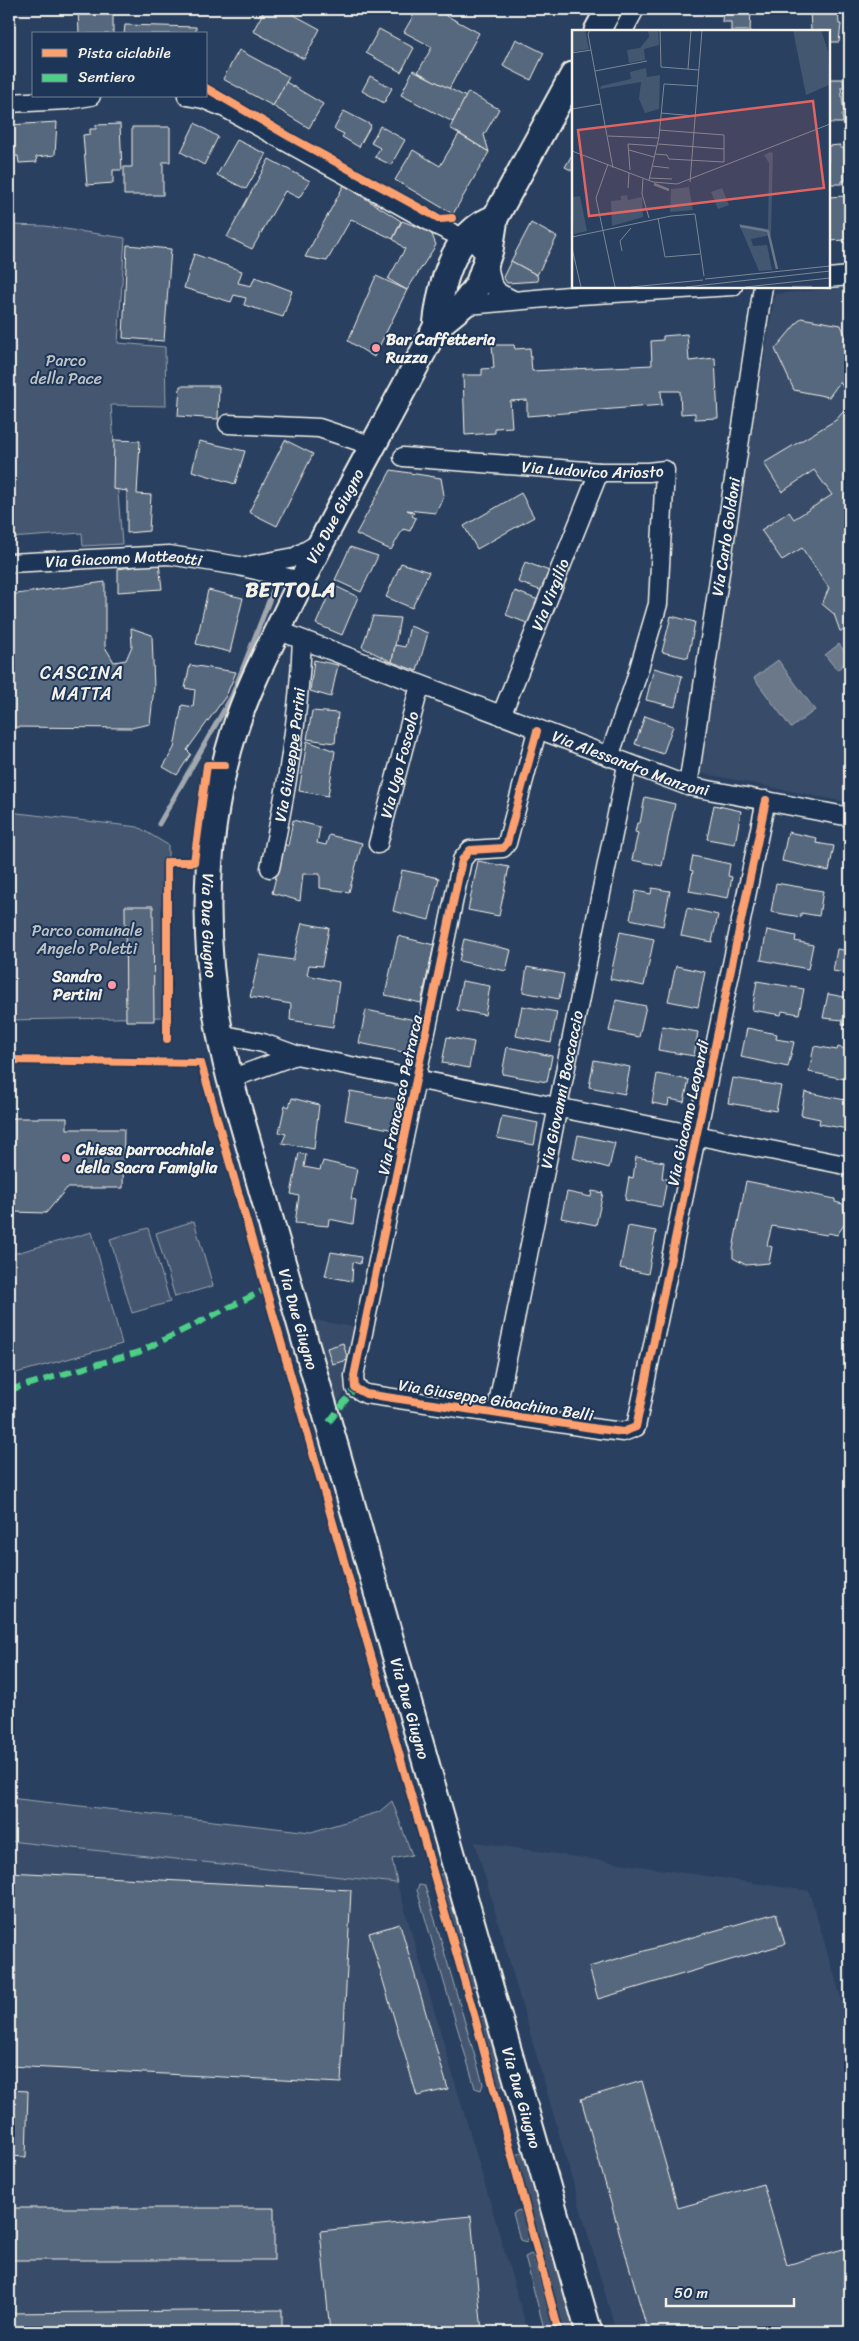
<svg xmlns="http://www.w3.org/2000/svg" width="859" height="2341" viewBox="0 0 859 2341" font-family="Sriracha,sans-serif">
  <rect width="100%" height="100%" fill="#2a4060"/>
  <filter id="ink" filterUnits="userSpaceOnUse"><feTurbulence type="fractalNoise" baseFrequency=".02" numOctaves="2"/><feDisplacementMap in="SourceGraphic" scale="10" xChannelSelector="R" yChannelSelector="G"/><feConvolveMatrix kernelMatrix="1 2 1 2 8 2 1 2 1" color-interpolation-filters="sRGB"/></filter>
  <g filter="url(#ink)">
    <g fill="#374c69">
      <polygon points="850,287 850,803 701,773 721,619 775,294"/>
      <polygon points="310,1319 358,1328 344,1393 336,1405"/>
      <polygon points="9,1841 397,1883 528,2332 9,2332"/>
      <polygon points="475,1842 809,1891 850,2028 850,2332 616,2332"/>
    </g>
    <g fill="#445771" stroke="#9ca4ac">
      <polygon points="9,225 45,226 125,238 118,343 165,347 166,406 111,405 122,544 83,546 82,533 9,538"/>
      <polygon points="9,812 138,827 168,845 168,859 165,863 165,1017 9,1020"/>
      <polygon points="194,1221 213,1286 175,1297 156,1233"/>
      <polygon points="148,1228 170,1302 132,1313 110,1239"/>
      <polygon points="92,1232 122,1344 9,1375 9,1255"/>
      <polygon points="9,1798 311,1832 379,1812 392,1801 412,1855 392,1859 397,1883 9,1841"/>
      <polygon points="443,1873 447,1874 481,1984 469,1988 438,1883 437,1877"/>
      <polygon points="419,1885 425,1886 483,2084 481,2090 475,2088 417,1890"/>
      <polygon points="490,2014 506,2079 504,2084 500,2086 495,2084 477,2018"/>
      <polygon points="522,2152 526,2153 581,2332 563,2332 516,2161 518,2154"/>
      <polygon points="519,2210 522,2212 529,2237 526,2242 520,2240 513,2213"/>
      <polygon points="531,2254 533,2256 554,2332 545,2332 526,2261 525,2257"/>
    </g>
    <g fill="#6a788a" stroke="#a1a8b0">
      <polygon points="839,644 850,659 837,670 825,655"/>
      <polygon points="778,660 815,710 791,728 754,678"/>
    </g>
    <g fill="none" stroke-linecap="round" stroke-linejoin="round">
      <polyline stroke="#a1a8b0" stroke-width="5" points="159,824 232,696 276,583"/>
    </g>
    <g fill="#56677d" stroke="#f4f1e8">
      <polygon points="78,9 113,9 113,34 79,34"/>
      <polygon points="265,9 283,9 320,29 304,59 253,31"/>
      <polygon points="417,9 434,9 479,33 449,89 418,72 432,47 404,32"/>
      <polygon points="723,9 751,9 750,31 731,31 731,22 722,22"/>
      <polygon points="810,9 838,9 839,24 841,24 839,42 828,42 828,31 811,31"/>
      <polygon points="125,25 196,27 196,34 124,34"/>
      <polygon points="379,29 414,48 401,72 366,53"/>
      <polygon points="516,39 544,53 531,80 503,66"/>
      <polygon points="239,50 289,77 273,106 223,79"/>
      <polygon points="413,70 466,97 453,122 401,95"/>
      <polygon points="370,76 392,88 384,103 362,91"/>
      <polygon points="828,77 830,79 843,79 844,87 841,87 844,114 842,114 843,123 828,123"/>
      <polygon points="286,82 323,104 309,128 273,106"/>
      <polygon points="468,92 499,109 484,135 489,152 450,128"/>
      <polygon points="344,111 371,125 359,147 342,137 344,134 334,129"/>
      <polygon points="57,122 55,155 36,157 37,162 19,163 18,156 9,156 9,125"/>
      <polygon points="195,123 218,137 204,165 181,152"/>
      <polygon points="120,124 122,170 113,170 113,183 87,185 83,135 90,134 90,129 96,129 96,125"/>
      <polygon points="380,126 405,140 391,165 375,157 380,148 371,143"/>
      <polygon points="132,127 170,127 170,162 163,162 163,195 124,195 124,167 132,167"/>
      <polygon points="459,134 489,152 453,214 395,180 413,150 440,166"/>
      <polygon points="237,140 266,154 246,189 217,175"/>
      <polygon points="840,145 840,148 844,148 845,181 842,181 842,184 828,184 828,146"/>
      <polygon points="573,153 573,171 565,167"/>
      <polygon points="269,159 310,181 299,198 285,191 252,249 227,237"/>
      <polygon points="344,185 401,221 393,239 351,219 327,261 305,257"/>
      <polygon points="845,196 847,240 828,241 828,197"/>
      <polygon points="402,221 431,232 436,245 407,290 388,279 405,249 393,239"/>
      <polygon points="531,223 557,237 537,275 511,261"/>
      <polygon points="127,245 171,249 164,341 123,338"/>
      <polygon points="194,254 242,271 238,283 251,286 255,277 292,291 283,317 244,305 246,298 234,295 231,302 184,288"/>
      <polygon points="511,261 537,275 538,281 507,283 503,277"/>
      <polygon points="376,276 407,290 374,357 348,341"/>
      <polygon points="801,318 841,325 850,347 850,399 840,382 829,397 794,390 775,349"/>
      <polygon points="687,334 689,361 715,358 718,418 695,419 695,413 681,414 680,391 661,391 662,405 527,416 527,400 510,401 512,427 495,428 495,433 465,435 463,375 482,375 482,369 494,368 492,345 514,345 515,349 530,348 532,371 652,365 651,341 663,340 663,336"/>
      <polygon points="180,386 219,386 218,419 178,416"/>
      <polygon points="850,404 850,550 846,553 850,559 850,630 840,631 834,614 822,604 829,588 802,548 782,560 761,530 789,512 794,519 832,495 814,470 782,492 764,463 836,420"/>
      <polygon points="114,440 140,441 137,494 151,495 149,531 127,533 127,491 113,489"/>
      <polygon points="285,440 313,454 277,526 249,512"/>
      <polygon points="199,441 245,451 235,484 192,471"/>
      <polygon points="391,470 441,478 444,495 436,513 407,510 414,513 412,516 416,518 410,531 403,529 391,550 356,534"/>
      <polygon points="521,493 534,517 477,549 464,526"/>
      <polygon points="350,547 378,556 361,592 335,580"/>
      <polygon points="525,562 552,572 545,592 518,582"/>
      <polygon points="159,563 162,589 118,592 118,569"/>
      <polygon points="401,563 429,572 412,608 386,597"/>
      <polygon points="105,582 105,647 114,662 126,660 132,646 131,628 152,635 154,688 150,724 131,728 9,727 9,595"/>
      <polygon points="333,585 358,597 342,635 316,624"/>
      <polygon points="208,590 243,598 230,652 196,644"/>
      <polygon points="515,591 541,601 532,625 506,615"/>
      <polygon points="373,616 400,618 392,662 362,647"/>
      <polygon points="671,616 695,622 688,658 662,652"/>
      <polygon points="410,626 428,633 417,671 392,662 395,645 405,647"/>
      <polygon points="314,660 338,665 331,697 310,691"/>
      <polygon points="190,665 236,672 226,696 187,750 191,754 177,775 163,767 174,748 182,705 193,707 195,690 185,688"/>
      <polygon points="654,668 682,676 675,707 646,700"/>
      <polygon points="312,711 338,713 335,743 307,739"/>
      <polygon points="645,716 673,726 663,754 635,744"/>
      <polygon points="307,741 335,751 328,796 299,791"/>
      <polygon points="645,797 675,804 662,866 632,860 638,833 635,832 637,823 640,823"/>
      <polygon points="714,805 741,811 735,844 707,839"/>
      <polygon points="293,820 320,827 317,843 326,845 329,835 362,843 349,892 320,888 320,874 303,874 300,901 272,893 284,844 288,846"/>
      <polygon points="788,832 817,838 816,843 834,846 829,871 782,861"/>
      <polygon points="693,856 730,864 728,876 732,877 728,898 689,891 693,871 690,870"/>
      <polygon points="478,861 509,867 499,916 468,910"/>
      <polygon points="402,870 439,878 429,920 393,911"/>
      <polygon points="776,883 823,891 819,916 801,913 801,917 771,912"/>
      <polygon points="652,888 670,891 663,926 630,919 636,891 651,894"/>
      <polygon points="848,896 850,896 850,922 843,921"/>
      <polygon points="125,906 153,906 154,1021 126,1021"/>
      <polygon points="687,908 718,915 712,942 681,936"/>
      <polygon points="302,923 329,928 322,966 309,965 307,975 339,982 333,1027 290,1020 291,1004 250,997 260,955 293,960"/>
      <polygon points="767,930 796,936 795,941 813,945 808,969 761,960"/>
      <polygon points="620,932 654,939 644,986 610,979"/>
      <polygon points="398,936 434,945 421,1003 385,995"/>
      <polygon points="464,939 511,950 506,971 459,961"/>
      <polygon points="837,949 850,951 850,974 833,971"/>
      <polygon points="676,966 705,972 698,1007 668,1001"/>
      <polygon points="527,967 564,974 559,999 523,992"/>
      <polygon points="462,981 490,986 485,1015 457,1010"/>
      <polygon points="757,981 804,989 799,1014 782,1011 781,1015 752,1010"/>
      <polygon points="828,994 850,998 850,1026 842,1024 843,1020 823,1018"/>
      <polygon points="616,1000 646,1006 639,1037 609,1031"/>
      <polygon points="522,1006 557,1012 551,1043 516,1036"/>
      <polygon points="366,1010 415,1020 408,1053 359,1043"/>
      <polygon points="662,1026 698,1032 694,1056 658,1050"/>
      <polygon points="747,1028 777,1034 776,1039 794,1042 788,1067 741,1057"/>
      <polygon points="447,1037 474,1042 469,1068 442,1063"/>
      <polygon points="814,1046 837,1050 838,1047 850,1050 850,1080 809,1072"/>
      <polygon points="507,1047 552,1056 547,1082 502,1074"/>
      <polygon points="594,1060 630,1067 625,1094 589,1087"/>
      <polygon points="657,1074 689,1080 684,1102 669,1099 668,1106 652,1103"/>
      <polygon points="733,1078 781,1086 776,1111 728,1103"/>
      <polygon points="350,1091 400,1100 394,1130 345,1120"/>
      <polygon points="805,1092 850,1101 848,1129 819,1124 820,1119 801,1115"/>
      <polygon points="292,1098 319,1105 314,1149 282,1143 286,1134 279,1132 285,1105 289,1107"/>
      <polygon points="502,1116 538,1123 534,1145 497,1138"/>
      <polygon points="9,1118 67,1118 67,1129 124,1129 123,1188 67,1188 46,1213 13,1212 9,1206"/>
      <polygon points="578,1135 615,1143 609,1168 573,1158"/>
      <polygon points="299,1153 306,1155 304,1167 320,1170 323,1161 357,1169 351,1199 356,1200 353,1224 329,1219 328,1226 295,1223 299,1196 291,1194"/>
      <polygon points="636,1157 664,1162 662,1178 667,1179 662,1207 625,1200 629,1177 633,1178"/>
      <polygon points="746,1181 835,1199 835,1202 843,1204 846,1222 837,1235 829,1233 827,1235 772,1226 767,1245 772,1247 769,1263 746,1265 733,1258 733,1249"/>
      <polygon points="592,1191 603,1193 596,1225 561,1218 567,1192 591,1197"/>
      <polygon points="628,1226 656,1231 648,1274 620,1268"/>
      <polygon points="331,1252 361,1257 360,1264 353,1262 352,1281 325,1276"/>
      <polygon points="343,1343 348,1360 332,1364 327,1348"/>
      <polygon points="9,1872 351,1890 341,2083 9,2066"/>
      <polygon points="776,1913 785,1944 598,1999 589,1967"/>
      <polygon points="400,1924 448,2089 417,2096 369,1933"/>
      <polygon points="642,2081 678,2208 763,2184 787,2265 850,2247 850,2332 648,2332 581,2099"/>
      <polygon points="9,2090 28,2091 26,2157 9,2156"/>
      <rect x="9" y="2208" width="265" height="52"/>
      <polygon points="471,2216 482,2332 330,2332 320,2231"/>
      <polygon points="282,2310 282,2332 9,2332 9,2313"/>
    </g>
    <g fill="none" stroke-linecap="round" stroke-linejoin="round">
      <g stroke="#f4f1e8" stroke-width="21">
        <g id="minor">
          <polyline points="623,31 635,9"/>
          <polyline points="187,96 203,99 225,108 436,225 477,245 486,255 492,284 499,293 513,300"/>
          <polyline points="9,103 67,100 91,96"/>
          <polyline points="828,278 850,276"/>
          <polyline points="457,306 580,295 733,286"/>
          <polyline points="228,424 319,428 373,446"/>
          <path id="s1" d="M403,457L599,472H648L665,470L658,604L635,682L609,757"/>
          <path id="s2" d="M9,563L169,555L239,566L301,581"/>
          <polyline points="252,565 295,557 321,542"/>
          <path id="s3" d="M277,630L688,786L850,817"/>
          <path id="s4" d="M501,716L599,472"/>
          <polyline points="537,731 507,843 503,848 470,850 462,860 354,1376 355,1388 366,1394 599,1429 623,1432 636,1427 766,800"/>
          <path id="s5" d="M688,786L763,286"/>
          <path id="s6" d="M378,844L420,685"/>
          <path id="s7" d="M270,868C286,792 299,718 302,640"/>
          <polyline points="220,1034 263,1043 296,1055 850,1166"/>
          <polyline points="230,1079 296,1055"/>
          <path id="s8" d="M496,1413L627,765"/>
        </g>
      </g>
      <g stroke="#f4f1e8" stroke-width="29">
        <g id="secondary">
          <polyline points="597,31 609,9"/>
          <path id="s9" d="M495,218C452,232 440,288 436,327C387,423 332,516 286,613C267,652 247,690 234,732C199,844 201,967 230,1079L589,2332"/>
          <polyline points="436,327 463,305 478,285 490,250 495,218 573,75"/>
        </g>
      </g>
      <use href="#minor" stroke="#1d3557" stroke-width="18"/>
      <use href="#secondary" stroke="#1d3557" stroke-width="25"/>
      <g stroke="#4dcf88" stroke-width="6" stroke-dasharray="12 6" stroke-linecap="butt">
        <polyline points="9,1390 139,1352 266,1289"/>
        <polyline points="329,1422 355,1388"/>
      </g>
      <g stroke="#1d3557" stroke-width="11">
        <g id="cycleway">
          <polyline points="206,88 290,137 440,219 452,218"/>
          <polyline points="537,731 507,843 503,848 470,850 462,860 354,1376 355,1388 366,1394 599,1429 623,1432 636,1427 766,800"/>
          <polyline points="167,1039 167,862 194,862 207,765 225,765"/>
          <polyline points="9,1060 201,1063 475,2018 559,2332"/>
        </g>
      </g>
      <use href="#cycleway" stroke="#fca06f" stroke-width="8"/>
    </g>
  </g>
  <g fill="#ff9aa2" stroke="#1d3557" stroke-width="2">
    <circle cx="376" cy="348" r="5"/>
    <circle cx="112" cy="985" r="5"/>
    <circle cx="66" cy="1158" r="5"/>
  </g>
  <g text-anchor="middle" dominant-baseline="central" stroke-width="4" stroke-linejoin="round" paint-order="stroke">
    <g font-size="16" font-weight="bold" fill="#f4f1e8" stroke="#1d3557" text-anchor="start">
      <text x="386" y="339">Bar Caffetteria<tspan x="386" dy="18">Ruzza</tspan></text>
      <text x="102" y="976" text-anchor="end">Sandro<tspan x="102" dy="18">Pertini</tspan></text>
      <text x="76" y="1149">Chiesa parrocchiale<tspan x="76" dy="18">della Sacra Famiglia</tspan></text>
    </g>
    <g font-size="16" fill="#bfc3c4" stroke="#1d3557">
      <text x="66" y="360">Parco<tspan x="66" dy="18">della Pace</tspan></text>
      <text x="87" y="930">Parco comunale<tspan x="87" dy="18">Angelo Poletti</tspan></text>
    </g>
    <g font-size="16" fill="#f4f1e8" stroke="#1d3557">
      <text stroke="none"><textPath href="#s1" startOffset="190">Via Ludovico Ariosto</textPath></text>
      <text transform="translate(335 516) rotate(-62)">Via Due Giugno</text>
      <text stroke="none"><textPath href="#s5" startOffset="252">Via Carlo Goldoni</textPath></text>
      <text stroke="none"><textPath href="#s2" startOffset="115">Via Giacomo Matteotti</textPath></text>
      <text stroke="none"><textPath href="#s4" startOffset="131">Via Virgilio</textPath></text>
      <text stroke="none"><textPath href="#s7" startOffset="115">Via Giuseppe Parini</textPath></text>
      <text stroke="none"><textPath href="#s3" startOffset="378">Via Alessandro Manzoni</textPath></text>
      <text stroke="none"><textPath href="#s6" startOffset="82">Via Ugo Foscolo</textPath></text>
      <text stroke="none"><textPath href="#s9" startOffset="780">Via Due Giugno</textPath></text>
      <text stroke="none"><textPath href="#s8" startOffset="330">Via Giovanni Boccaccio</textPath></text>
      <text transform="translate(400 1095) rotate(-78)">Via Francesco Petrarca</text>
      <text transform="translate(688 1113) rotate(-78)">Via Giacomo Leopardi</text>
      <text stroke="none"><textPath href="#s9" startOffset="1185">Via Due Giugno</textPath></text>
      <text transform="translate(496 1400) rotate(9)">Via Giuseppe Gioachino Belli</text>
      <text stroke="none"><textPath href="#s9" startOffset="1590">Via Due Giugno</textPath></text>
      <text stroke="none"><textPath href="#s9" startOffset="1995">Via Due Giugno</textPath></text>
    </g>
    <g font-size="18" letter-spacing="1" fill="#f4f1e8" stroke="#1d3557">
      <text x="82" y="673">CASCINA<tspan x="82" dy="21">MATTA</tspan></text>
    </g>
    <g font-size="21" font-weight="bold" letter-spacing="1" fill="#f4f1e8" stroke="#1d3557">
      <text x="291" y="590">BETTOLA</text>
    </g>
  </g>
  <g transform="translate(572 30)">
    <rect width="258" height="258" fill="#2a4060"/>
    <path d="M0,0H13L17,19L0,22ZM76,0H86L87,15L72,19L73,30L57,33L55,20L68,18L77,7ZM221,0H249L256,21L257,55L234,65ZM74,38L75,47L88,45L87,79L73,83L67,69L69,52L28,59L29,56L59,49L58,42ZM198,122L201,123L199,205L179,209L181,216L195,215L200,240L187,241L167,194L196,199L197,133L192,125ZM117,157L121,180L98,182L99,159ZM150,158L157,175L146,179L139,162ZM55,165L56,170L70,167L71,187L40,196L39,171L49,170V166ZM8,166L15,201L2,204L0,167Z" fill="#445771"/>
    <path fill="none" stroke="#6a788a" stroke-width="2.5" d="M82,154L97,160M168,196L196,201L205,239M220,257H240"/>
    <path fill="none" stroke="#7b8796" stroke-width="1" d="M18,0L16,4L41,138M88,0L89,37L127,40M0,23L19,20M116,39L119,0M23,41L75,31M0,79L29,74M89,83L123,86M36,106L87,108M86,114L152,119M57,120L82,127M0,121L81,152L105,154L258,94M83,124L95,125L97,129L152,132V105L87,100M36,134L24,168L43,257M80,136L97,138M58,140L56,114L85,116M77,148L100,149M71,149L70,164L77,188M77,150L87,107L92,54L125,56M118,152L130,0M56,158L57,143M86,188L93,227L128,224M0,207L99,186L123,184L132,246M0,218L9,257M50,221L48,211L59,198M133,249L258,236M59,257L131,250M114,257L258,241M173,257L258,248"/>
    <path fill="#df6462" fill-opacity="0.15" stroke="#df6462" stroke-width="2.5" d="M241,71L252,158L17,186L6,100Z"/>
    <rect width="258" height="258" fill="none" stroke="#f4f1e8" stroke-width="2.5"/>
  </g>
  <rect width="859" height="2341" fill="none" stroke="#1d3557" stroke-width="30"/>
  <rect x="15" y="15" width="829" height="2311" fill="none" stroke="#f4f1e8" stroke-width="2" filter="url(#ink)"/>
  <rect x="32" y="32" width="175" height="65" fill="#1d3557" stroke="#738091"/>
  <rect x="42" y="49" width="25" height="8" fill="#fca06f" stroke="#738091"/>
  <text x="78" y="58" font-size="15" fill="#f4f1e8">Pista ciclabile</text>
  <rect x="42" y="74" width="25" height="8" fill="#4dcf88" stroke="#738091"/>
  <text x="78" y="82" font-size="15" fill="#f4f1e8">Sentiero</text>
  <path d="M666 2298v8h128v-8" fill="none" stroke="#f4f1e8" stroke-width="2.5"/>
  <text x="674" y="2298" font-size="15" fill="#f4f1e8" stroke="#1d3557" stroke-width="4" paint-order="stroke">50 m</text>
</svg>
